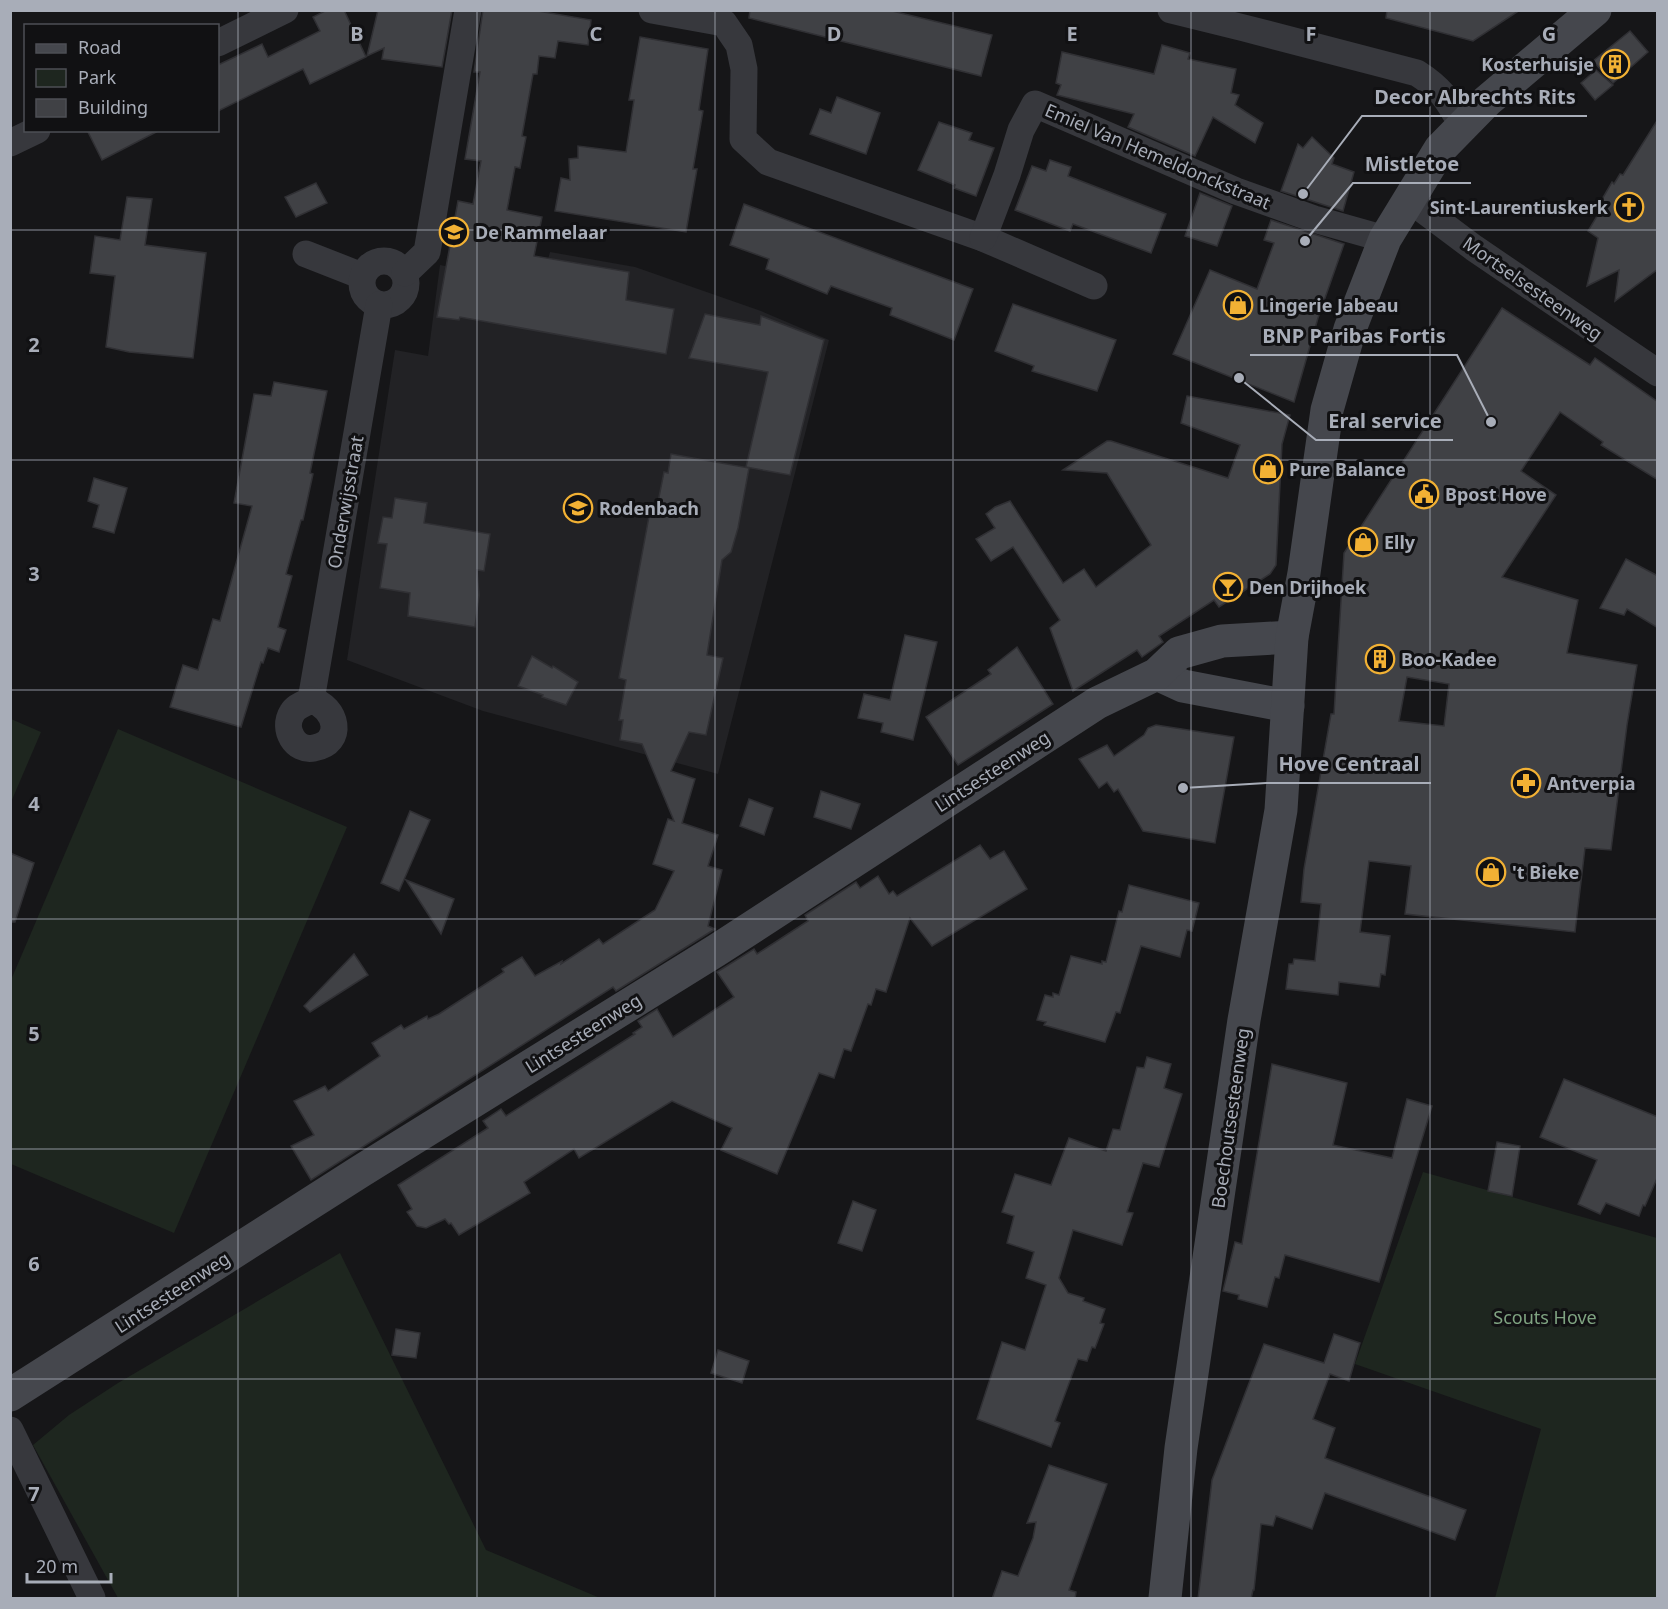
<svg xmlns="http://www.w3.org/2000/svg" width="1668" height="1609" viewBox="0 0 1668 1609" font-family="'Noto Sans',sans-serif">
  <rect width="100%" height="100%" fill="#161618"/>
  <polygon fill="#222225" points="550,252 635,267 761,311 829,340 718,774 483,711 347,660 395,350 428,356 440,265 541,285"/>
  <g fill="#1e261f">
    <polygon points="11,719 41,732 11,802"/>
    <polygon points="118,729 347,827 174,1233 11,1164 11,980"/>
    <polygon points="1423,1172 1657,1238 1657,1598 1495,1598 1541,1429 1355,1364"/>
    <polygon points="340,1253 486,1550 600,1598 118,1598 33,1445 69,1415 118,1383"/>
  </g>
  <g fill="#404145" stroke="#303034" stroke-width="1.5" fill-rule="evenodd">
    <polygon points="327,10 344,10 366,57 310,84 303,69 218,111 218,65 262,44 268,57 320,31 313,17"/>
    <polygon points="378,10 452,10 442,67 382,59 384,48 367,56"/>
    <polygon points="483,10 532,10 591,20 588,45 558,41 555,58 539,56 537,74 533,74 522,136 526,137 520,168 515,167 507,210 542,217 534,256 629,272 626,300 674,309 666,354 460,317 459,320 437,317 458,201 473,204 481,161 465,159 480,72 474,72"/>
    <polygon points="750,10 888,10 992,35 981,76 749,18"/>
    <polygon points="1387,10 1520,10 1473,41 1386,18"/>
    <polygon points="1630,31 1648,52 1613,83 1593,61"/>
    <polygon points="640,37 708,49 699,110 703,111 693,169 697,169 686,232 555,211 561,178 570,180 569,159 578,158 578,146 626,152 634,100 629,100"/>
    <polygon points="1162,45 1190,53 1188,59 1236,69 1231,93 1239,95 1235,105 1263,123 1255,143 1213,117 1195,156 1128,127 1134,114 1057,95 1061,85 1056,83 1062,52 1154,74"/>
    <polygon points="1596,70 1613,85 1595,100 1581,83"/>
    <polygon points="837,97 880,113 866,154 810,134 820,109 831,113"/>
    <polygon points="1658,119 1658,269 1615,301 1619,270 1587,286 1598,238 1588,231 1599,213 1596,212 1603,202 1601,201 1612,182 1614,184 1620,174 1623,175"/>
    <polygon points="939,122 972,133 969,140 994,148 976,196 954,188 955,185 918,170"/>
    <polygon points="87,130 160,130 102,160"/>
    <polygon points="1312,137 1334,158 1332,164 1354,172 1343,211 1281,191 1298,144 1303,148"/>
    <polygon points="1050,160 1071,167 1068,176 1166,214 1151,253 1073,224 1070,231 1015,210 1032,166 1046,171"/>
    <polygon points="316,183 327,203 296,217 285,197"/>
    <polygon points="1200,193 1232,206 1217,246 1185,236"/>
    <polygon points="127,197 152,199 145,245 206,253 193,358 129,352 106,347 115,276 90,273 95,236 120,240"/>
    <polygon points="744,204 973,289 954,340 890,315 892,308 831,286 827,294 766,269 769,259 730,245"/>
    <polygon points="1271,220 1344,244 1318,318 1294,402 1173,354 1210,270 1257,289 1274,243 1264,240"/>
    <polygon points="1013,304 1116,340 1097,391 1032,371 1034,366 995,351"/>
    <path d="M1502,308L1590,365L1595,358L1658,402V480L1601,445L1603,442L1560,412L1521,471L1556,495L1502,577L1578,600L1567,653L1637,665L1627,725L1611,850L1585,848L1575,932L1405,914L1411,866L1369,861L1360,932L1390,936L1385,975L1381,974L1379,987L1339,982L1338,995L1286,989L1289,964H1293L1294,959L1315,961L1321,904L1301,902L1304,869L1331,714H1334L1344,553ZM1407,677L1449,684L1444,726L1399,721Z"/>
    <polygon points="705,314 760,325 761,316 824,340 790,475 746,467 768,372 689,358"/>
    <polygon points="274,382 327,391 310,473 313,474 303,520 301,520 286,574 292,576 278,627 286,630 279,652 268,648 263,663 261,662 241,727 170,707 183,665 198,670 213,619 220,621 252,506 234,503 254,394 271,396"/>
    <polygon points="1187,396 1290,415 1282,444 1276,565 1270,574 1219,607 1214,600 1159,636 1163,642 1142,657 1137,650 1073,691 1050,628 1060,620 1013,547 991,561 976,539 995,528 986,514 995,507 1010,501 1063,583 1084,569 1096,587 1151,545 1107,473 1063,470 1107,441 1111,441 1228,478 1240,445 1181,423"/>
    <polygon points="671,454 749,468 738,528 731,552 722,560 707,655 723,658 706,735 689,732 671,771 695,779 682,823 718,835 708,866 722,870 708,926 715,929 616,991 613,987 311,1180 291,1146 314,1135 294,1101 325,1086 328,1091 380,1056 372,1043 401,1025 404,1029 427,1016 428,1019 439,1014 504,972 502,969 522,957 535,976 562,961 561,964 599,939 603,944 655,910 674,871 653,864 668,819 674,821 642,744 620,740 623,720 619,720 626,680 619,678 650,511 656,512 664,472 668,473"/>
    <polygon points="94,478 127,488 114,533 93,527 99,505 88,501"/>
    <polygon points="395,498 427,503 424,523 490,534 484,571 477,570 479,595 475,627 408,616 410,593 380,588 387,544 378,543 383,517 392,518"/>
    <polygon points="1626,559 1658,576 1658,628 1627,609 1624,615 1600,608"/>
    <polygon points="905,635 937,642 913,740 881,732 883,723 858,718 864,694 890,700"/>
    <polygon points="1017,647 1053,704 958,765 926,717 991,674 988,670"/>
    <polygon points="532,656 552,668 553,666 578,682 566,705 542,697 543,695 518,686"/>
    <polygon points="1156,725 1234,737 1215,843 1143,831 1118,789 1114,792 1107,782 1099,788 1079,759 1107,745 1114,756 1144,735 1148,728"/>
    <polygon points="821,791 860,804 851,829 814,817"/>
    <polygon points="749,799 773,808 764,835 740,826"/>
    <polygon points="410,811 430,820 399,891 381,883"/>
    <polygon points="980,845 990,859 1004,851 1027,889 932,946 910,918 886,992 876,989 871,1005 868,1004 851,1051 844,1049 834,1078 819,1073 777,1174 721,1150 732,1128 672,1101 579,1158 574,1149 524,1182 530,1193 459,1235 451,1223 449,1224 445,1219 426,1228 417,1226 407,1212 412,1209 398,1185 488,1128 483,1121 501,1109 506,1116 635,1034 633,1033 642,1027 638,1021 657,1009 673,1037 734,997 717,972 754,949 757,954 808,921 805,915 856,882 860,888 878,876 889,894 893,891 897,896"/>
    <polygon points="10,853 34,863 15,922 10,922"/>
    <polygon points="406,880 454,899 441,934"/>
    <polygon points="1129,885 1199,903 1192,931 1187,930 1180,957 1141,946 1120,1013 1116,1012 1105,1042 1044,1025 1046,1022 1037,1020 1045,995 1053,997 1053,993 1059,995 1071,956 1102,964 1102,961 1106,962 1119,911 1122,912"/>
    <polygon points="354,954 368,975 310,1012 304,1006"/>
    <polygon points="1147,1057 1171,1064 1164,1088 1182,1094 1159,1167 1143,1163 1127,1212 1133,1213 1122,1245 1073,1230 1059,1278 1068,1293 1084,1298 1083,1301 1105,1309 1100,1323 1104,1324 1095,1348 1092,1347 1087,1361 1078,1359 1055,1421 1060,1423 1051,1447 977,1419 1002,1342 1025,1350 1046,1285 1026,1278 1034,1252 1007,1243 1014,1216 1002,1212 1015,1174 1051,1185 1069,1138 1106,1151 1113,1129 1120,1130 1137,1067 1144,1068"/>
    <polygon points="1272,1064 1347,1083 1333,1145 1392,1158 1407,1099 1432,1106 1379,1282 1285,1255 1279,1278 1275,1277 1267,1307 1238,1299 1239,1295 1223,1291 1235,1242 1242,1244"/>
    <polygon points="1564,1079 1658,1117 1658,1176 1645,1206 1643,1205 1639,1216 1606,1203 1600,1214 1578,1204 1597,1160 1540,1137"/>
    <polygon points="1497,1142 1520,1146 1512,1196 1488,1191"/>
    <polygon points="853,1201 876,1210 862,1251 838,1243"/>
    <polygon points="396,1329 420,1333 416,1358 392,1355"/>
    <polygon points="1334,1334 1360,1343 1349,1381 1330,1374 1313,1419 1335,1428 1325,1458 1466,1510 1455,1540 1325,1493 1312,1529 1276,1516 1273,1526 1261,1524 1254,1590 1253,1590 1251,1599 1198,1599 1212,1480 1264,1344 1324,1363"/>
    <polygon points="718,1350 749,1361 742,1383 711,1373"/>
    <polygon points="1049,1465 1107,1484 1069,1590 1076,1592 1075,1599 992,1599 1002,1571 1018,1576 1033,1538 1036,1522 1027,1523"/>
  </g>
  <g fill="none" stroke-linecap="round" stroke-linejoin="round">
    <g stroke="#37383d" stroke-width="27">
      <polyline points="652,10 724,23 739,45 744,69 743,139 768,162 983,238 1094,286"/>
      <path d="M1171,10L1244,28L1417,73C1442,89 1448,100 1462,125"/>
      <polyline points="218,43 285,10"/>
      <polyline points="10,143 37,130"/>
      <polyline points="1410,200 1474,248 1658,373"/>
      <polyline points="983,238 1007,175 1021,130 1035,104 1236,191 1314,219 1385,239"/>
      <polyline points="306,254 362,276"/>
      <circle cx="384" cy="283" r="22"/>
      <polyline points="405,273 427,252 468,10"/>
      <polyline points="311,700 379,305"/>
      <path d="M311,700C337,707 345,743 314,748C295,752 282,729 292,713C296,706 304,704 311,700Z"/>
      <polyline points="10,1430 92,1598"/>
    </g>
    <g stroke="#45474d" stroke-width="33">
      <polyline points="1157,674 1183,686 1288,706"/>
      <polyline points="10,1395 361,1171 717,950 1097,703 1157,674 1179,653 1222,641 1292,637"/>
      <polyline points="1165,1598 1181,1448 1244,1020 1281,810 1292,637 1304,573 1327,410 1350,329 1385,239 1440,149 1487,101 1595,10"/>
    </g>
  </g>
  <path fill="none" stroke="#a8adb8" stroke-width="1.5" stroke-opacity="0.55" d="M238,10V1598M477,10V1598M715,10V1598M953,10V1598M1191,10V1598M1430,10V1598M10,230H1658M10,460H1658M10,690H1658M10,919H1658M10,1149H1658M10,1379H1658"/>
  <defs>
    <g id="building-ring" transform="scale(1.5)"><circle r="9.5" fill="#111113" stroke="#f2b134" stroke-width="1.5"/><path d="M-4-6H4V6H1V3H-1V6H-4ZM-2.5-4.3h1.7v1.8h-1.7ZM.8-4.3h1.7v1.8H.8ZM-2.5-1h1.7V.8h-1.7ZM.8-1h1.7V.8H.8Z" fill="#f2b134"/></g>
    <g id="church-ring" transform="scale(1.5)"><circle r="9.5" fill="#111113" stroke="#f2b134" stroke-width="1.5"/><path d="M-1.2-6h2.4v3.5h3.3v2.4h-3.3V6h-2.4V-.1h-3.3v-2.4h3.3Z" fill="#f2b134"/></g>
    <g id="school-ring" transform="scale(1.5)"><circle r="9.5" fill="#111113" stroke="#f2b134" stroke-width="1.5"/><path d="M0-5L7-2L0 1L-7-2ZM-4 1L0 2.5L4 1V4Q0 6-4 4Z" fill="#f2b134"/></g>
    <g id="shop-ring" transform="scale(1.5)"><circle r="9.5" fill="#111113" stroke="#f2b134" stroke-width="1.5"/><path d="M-5-2.5h2.3a2.7 3.5 0 0 1 5.4 0H5L5.5 6h-11ZM-1.5-2.5h3a1.5 2.3 0 0 0-3 0Z" fill="#f2b134"/></g>
    <g id="civic-ring" transform="scale(1.5)"><circle r="9.5" fill="#111113" stroke="#f2b134" stroke-width="1.5"/><path d="M-.6-6.5H3V-4.5H.6V-3L4-1V1h2V6H-6V1h2V-1L-.6-3ZM-1.2 2.5V6h2.4V2.5Z" fill="#f2b134"/></g>
    <g id="bar-ring" transform="scale(1.5)"><circle r="9.5" fill="#111113" stroke="#f2b134" stroke-width="1.5"/><path d="M-6-5H6L.8 .8V4.5H3.5V6h-7V4.5H-.8V.8Z" fill="#f2b134"/></g>
    <g id="pharmacy-ring" transform="scale(1.5)"><circle r="9.5" fill="#111113" stroke="#f2b134" stroke-width="1.5"/><path d="M-2-6h4v4h4v4h-4v4h-4v-4h-4v-4h4Z" fill="#f2b134"/></g>
  </defs>
  <g fill-rule="evenodd">
    <use href="#building-ring" x="1615" y="64"/>
    <use href="#church-ring" x="1629" y="207"/>
    <use href="#school-ring" x="454" y="232"/>
    <use href="#shop-ring" x="1238" y="305"/>
    <use href="#shop-ring" x="1268" y="469"/>
    <use href="#civic-ring" x="1424" y="494"/>
    <use href="#school-ring" x="578" y="508"/>
    <use href="#shop-ring" x="1363" y="542"/>
    <use href="#bar-ring" x="1228" y="587"/>
    <use href="#building-ring" x="1380" y="659"/>
    <use href="#pharmacy-ring" x="1526" y="783"/>
    <use href="#shop-ring" x="1491" y="872"/>
  </g>
  <g text-anchor="middle" dominant-baseline="central" stroke-width="6" stroke-linejoin="round" paint-order="stroke">
    <g font-size="18" font-weight="bold" fill="#a8adb8" stroke="#111113" text-anchor="start">
      <text x="1594" y="64" text-anchor="end">Kosterhuisje</text>
      <text x="1608" y="207" text-anchor="end">Sint-Laurentiuskerk</text>
      <text x="475" y="232">De Rammelaar</text>
      <text x="1259" y="305">Lingerie Jabeau</text>
      <text x="1289" y="469">Pure Balance</text>
      <text x="1445" y="494">Bpost Hove</text>
      <text x="599" y="508">Rodenbach</text>
      <text x="1384" y="542">Elly</text>
      <text x="1249" y="587">Den Drijhoek</text>
      <text x="1401" y="659">Boo-Kadee</text>
      <text x="1547" y="783">Antverpia</text>
      <text x="1512" y="872">'t Bieke</text>
    </g>
    <g font-size="18" fill="#a8adb8" stroke="#111113">
      <text transform="translate(1158 156) rotate(23)">Emiel Van Hemeldonckstraat</text>
      <text transform="translate(1533 288) rotate(35)">Mortselsesteenweg</text>
      <text transform="translate(345 502) rotate(-80)">Onderwijsstraat</text>
      <text transform="translate(992 771) rotate(-33)">Lintsesteenweg</text>
      <text transform="translate(583 1033) rotate(-32)">Lintsesteenweg</text>
      <text transform="translate(1230 1118) rotate(-82)">Boechoutsesteenweg</text>
      <text transform="translate(172 1292) rotate(-33)">Lintsesteenweg</text>
    </g>
    <g font-size="18" fill="#7fa381" stroke="#111113">
      <text x="1545" y="1317">Scouts Hove</text>
    </g>
  </g>
  <g font-size="20" text-anchor="middle" font-weight="bold" fill="#a8adb8" stroke="#111113" stroke-width="6" stroke-linejoin="round" paint-order="stroke">
    <text x="357" y="41">B</text>
    <text x="596" y="41">C</text>
    <text x="834" y="41">D</text>
    <text x="1072" y="41">E</text>
    <text x="1311" y="41">F</text>
    <text x="1549" y="41">G</text>
    <text x="34" y="352">2</text>
    <text x="34" y="581">3</text>
    <text x="34" y="811">4</text>
    <text x="34" y="1041">5</text>
    <text x="34" y="1271">6</text>
    <text x="34" y="1501">7</text>
  </g>
  <path fill="none" stroke="#a8adb8" stroke-width="2" d="M1303 194L1362 116H1587M1305 241L1353 183H1471M1491 422L1457 355H1250M1239 378L1316 440H1453M1183 788L1266 783H1431"/>
  <g fill="#a8adb8" stroke="#111113" stroke-width="2">
    <circle cx="1303" cy="194" r="6"/>
    <circle cx="1305" cy="241" r="6"/>
    <circle cx="1491" cy="422" r="6"/>
    <circle cx="1239" cy="378" r="6"/>
    <circle cx="1183" cy="788" r="6"/>
  </g>
  <g font-size="20" text-anchor="middle" font-weight="bold" fill="#a8adb8" stroke="#111113" stroke-width="6" stroke-linejoin="round" paint-order="stroke">
    <text x="1475" y="104">Decor Albrechts Rits</text>
    <text x="1412" y="171">Mistletoe</text>
    <text x="1354" y="343">BNP Paribas Fortis</text>
    <text x="1385" y="428">Eral service</text>
    <text x="1349" y="771">Hove Centraal</text>
  </g>
  <rect width="1668" height="1609" fill="none" stroke="#a8adb8" stroke-width="24"/>
  <rect x="24" y="24" width="195" height="108" fill="#111113" stroke="#4d4f55" stroke-width="1.5"/>
  <rect x="36" y="44" width="30" height="9" fill="#45474d" stroke="#4d4f55" stroke-width="1.5"/>
  <text x="78" y="54" font-size="18" fill="#a8adb8">Road</text>
  <rect x="36" y="69" width="30" height="18" fill="#1e261f" stroke="#4d4f55" stroke-width="1.5"/>
  <text x="78" y="84" font-size="18" fill="#a8adb8">Park</text>
  <rect x="36" y="99" width="30" height="18" fill="#404145" stroke="#4d4f55" stroke-width="1.5"/>
  <text x="78" y="114" font-size="18" fill="#a8adb8">Building</text>
  <path d="M27 1573v9h84v-9" fill="none" stroke="#a8adb8" stroke-width="3"/>
  <text x="36" y="1573" font-size="18" fill="#a8adb8" stroke="#111113" stroke-width="4.5" paint-order="stroke">20 m</text>
</svg>
